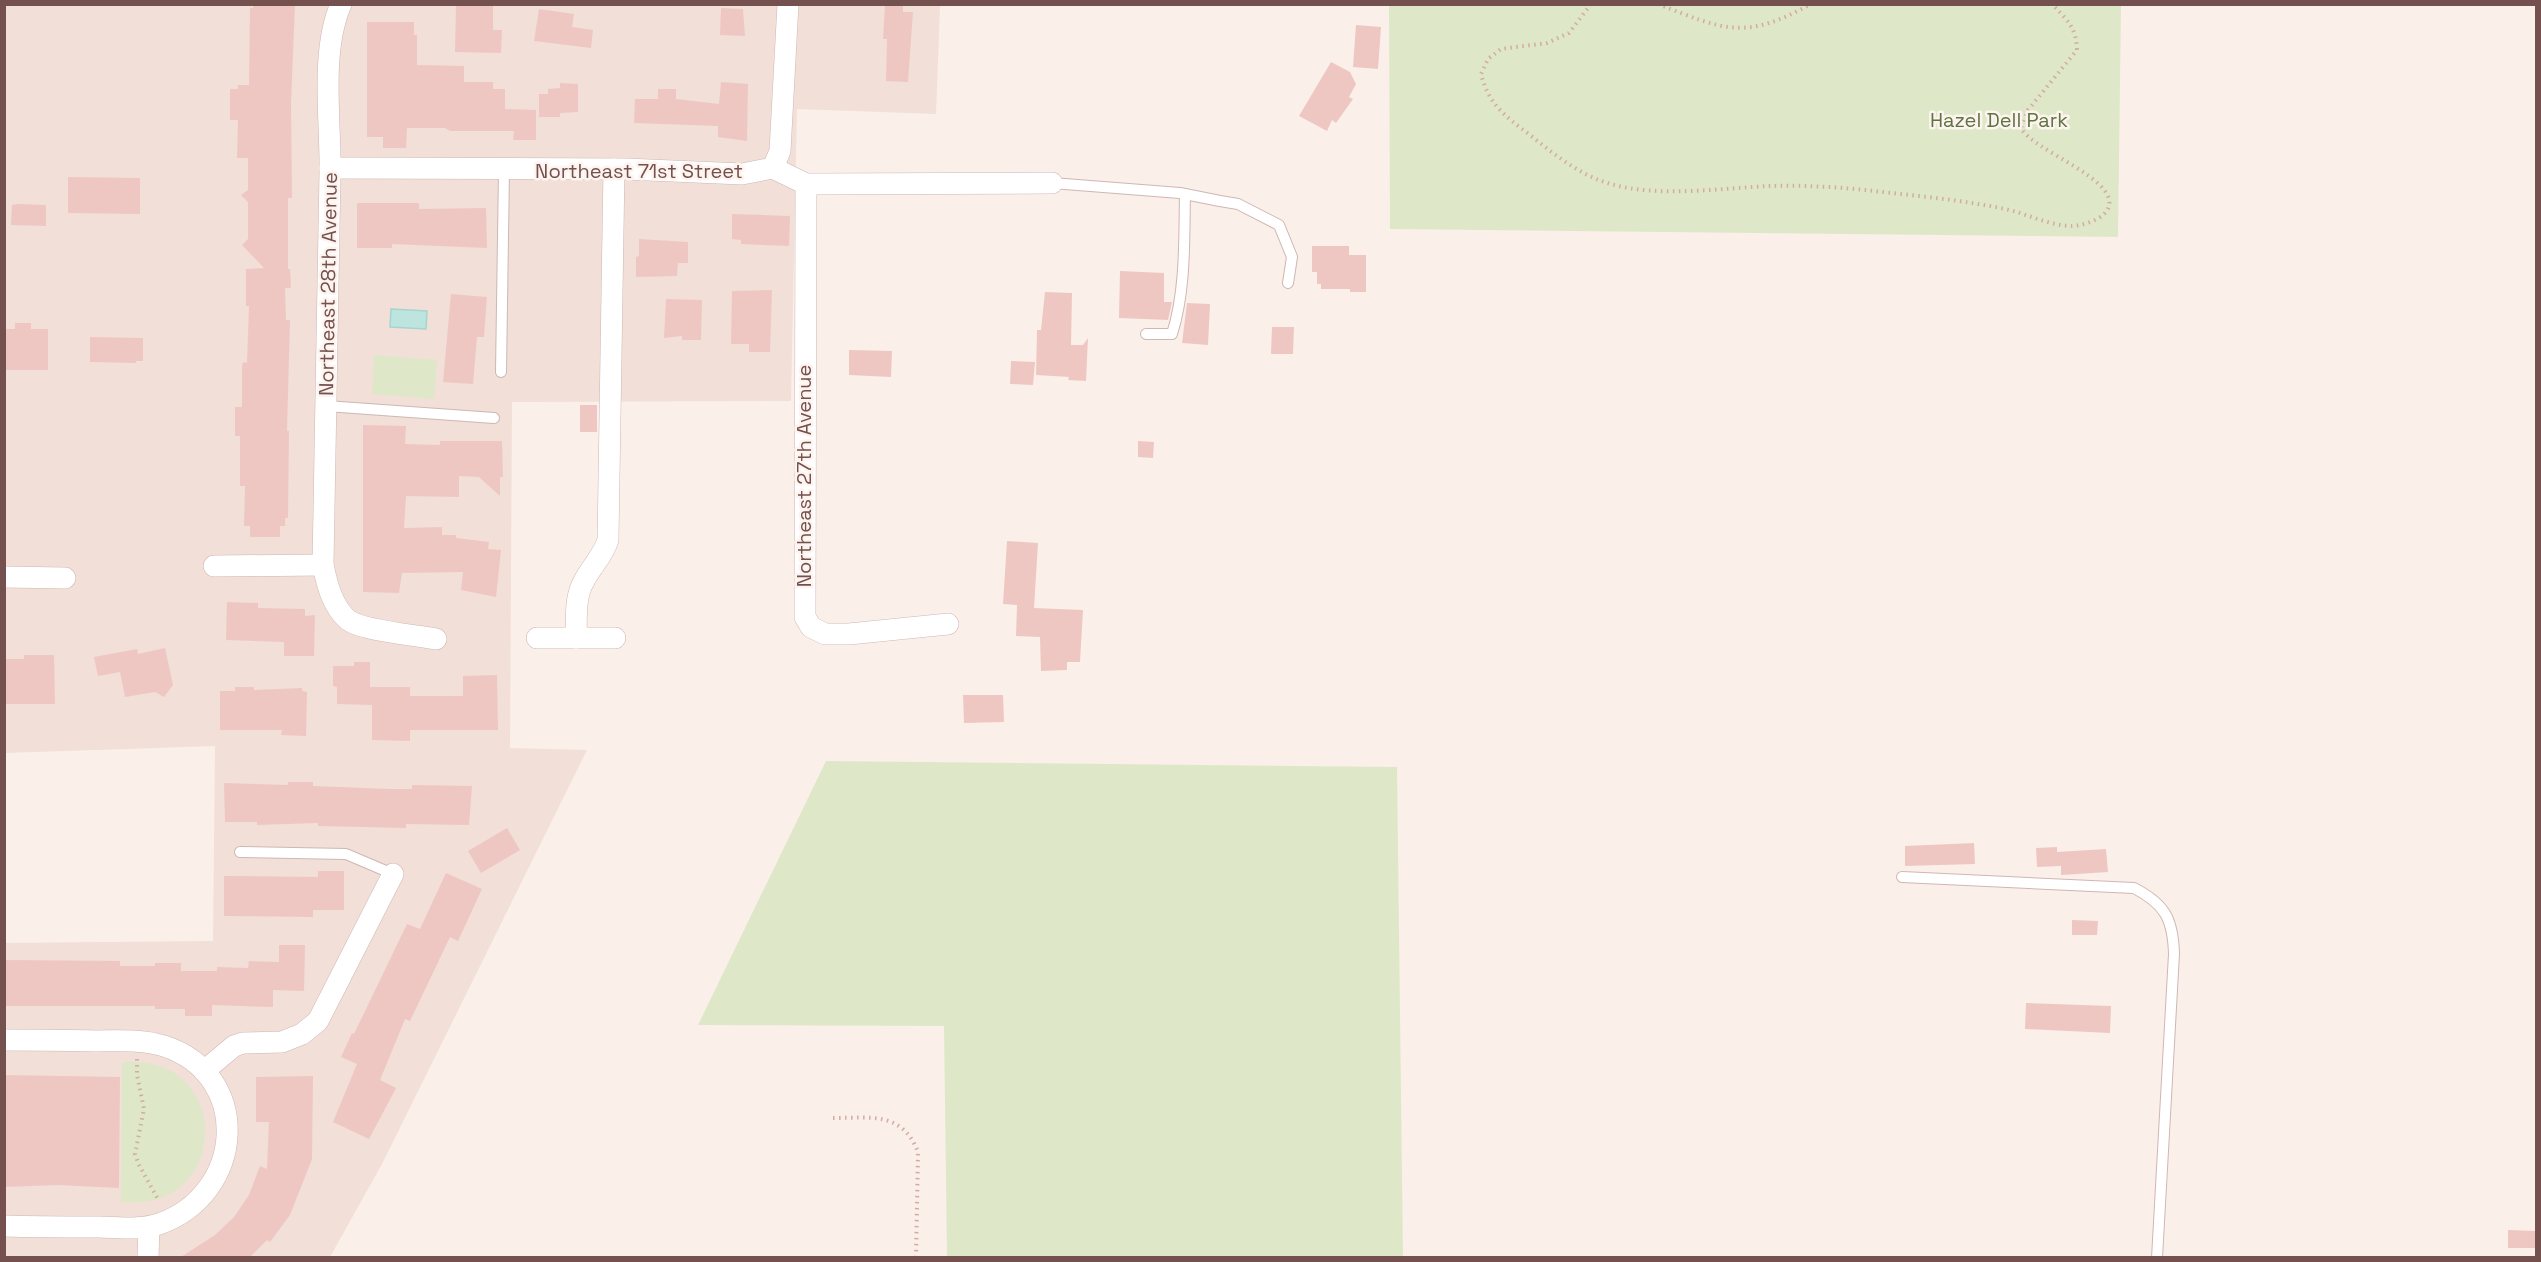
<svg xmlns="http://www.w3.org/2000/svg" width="2541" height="1262" viewBox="0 0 2541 1262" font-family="'Space Grotesk',sans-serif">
  <rect width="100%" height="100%" fill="#fbefe9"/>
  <polygon fill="#f2dfd8" points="5,5 940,5 936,114 797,109 791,401 512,402 510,748 587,750 382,1164 330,1257 5,1257 4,943 213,941 215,746 5,753"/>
  <g fill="#dee8c8">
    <polygon points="1389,5 2121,5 2118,237 1390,229"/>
    <polygon points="374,355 437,360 434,399 372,394"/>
    <polygon points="826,761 1397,767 1403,1257 947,1257 944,1026 698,1025"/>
    <path d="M122,1062C138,1062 153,1062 167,1069C217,1093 218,1167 170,1194C155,1202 138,1203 121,1202Z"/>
  </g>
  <polygon fill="#bee4df" stroke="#a5d5cf" stroke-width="1.5" points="391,309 427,311 426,329 390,327"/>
  <g fill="#efc7c2">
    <polygon points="253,4 295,4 291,103 292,198 288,198 288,269 290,269 291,288 285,288 286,320 290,320 287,431 289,431 288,518 285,518 285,526 280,526 280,537 250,537 250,526 244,526 245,486 240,486 240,436 235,436 235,407 242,407 242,367 243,362 247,363 249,306 246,306 246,269 264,268 242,245 248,239 248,202 241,195 248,190 248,158 237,158 238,120 230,120 230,89 238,89 238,85 249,85 250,8 253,8"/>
    <polygon points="456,4 493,4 493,30 502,30 501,53 455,52"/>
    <polygon points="885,5 903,6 903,12 913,12 908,82 886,81 887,39 883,39"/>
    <polygon points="721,8 743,9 745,36 720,35"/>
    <polygon points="539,9 574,14 572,27 593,30 591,48 534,41"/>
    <polygon points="367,22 414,22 414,35 417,35 417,65 464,66 464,82 493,82 493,89 505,89 505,109 536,110 536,140 513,140 514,131 450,131 445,128 407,128 406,148 383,148 383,137 367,137"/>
    <polygon points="1356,25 1381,27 1378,69 1353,67"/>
    <polygon points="1331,62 1350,72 1356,84 1349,97 1353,99 1336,123 1332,120 1327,131 1299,116"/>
    <polygon points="721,82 748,84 747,141 718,137 718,126 634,123 635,99 658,99 658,89 676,89 676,99 719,104"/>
    <polygon points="560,83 578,84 578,112 560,113 560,117 539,117 539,94 548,94 548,89 560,88"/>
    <polygon points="68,177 140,178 140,214 68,213"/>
    <polygon points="357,203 419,203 419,209 486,208 487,248 392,244 392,248 357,248"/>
    <polygon points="17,204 46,205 46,226 11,225 12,205"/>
    <polygon points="732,214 790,216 789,246 741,244 741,240 732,239"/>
    <polygon points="639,239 688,242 688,263 678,263 677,276 636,277 636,257 639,256"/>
    <polygon points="1312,246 1349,246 1349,255 1366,255 1366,292 1350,292 1350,289 1321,289 1321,284 1317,284 1317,272 1312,272"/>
    <polygon points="1120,271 1164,273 1164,302 1172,302 1168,320 1119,318"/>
    <polygon points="772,290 770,352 749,352 749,344 731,344 732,291"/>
    <polygon points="1045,292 1072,293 1071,345 1083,345 1088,338 1086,381 1068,380 1069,377 1036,375 1037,330 1041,330"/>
    <polygon points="451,294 487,297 484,337 477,337 473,384 443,382"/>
    <polygon points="666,299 702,300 701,340 682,340 682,336 664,338"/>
    <polygon points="1187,303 1210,304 1208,345 1182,343"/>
    <polygon points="15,323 31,323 31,329 48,329 48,370 4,370 4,329 15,329"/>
    <polygon points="1272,327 1294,327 1293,354 1271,354"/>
    <polygon points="90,337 143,338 143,361 136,361 136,363 90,362"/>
    <polygon points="849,350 892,351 891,377 849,375"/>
    <polygon points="1011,361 1035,362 1033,385 1010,384"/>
    <rect x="580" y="405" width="17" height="27"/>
    <polygon points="363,425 406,426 405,444 440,445 440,441 502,441 503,477 500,477 500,496 479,477 459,476 459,497 406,496 404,528 442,527 442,535 456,535 456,538 489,542 488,549 501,550 496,597 461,590 463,572 402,573 399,593 363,592"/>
    <polygon points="1138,441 1154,442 1153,458 1138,457"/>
    <polygon points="1007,541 1038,543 1034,608 1083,610 1080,662 1067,662 1067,670 1041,671 1040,637 1016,636 1017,605 1003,604"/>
    <polygon points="227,602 258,603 258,608 305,609 305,616 315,615 314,656 284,656 284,642 226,640"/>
    <polygon points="165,648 173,685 164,697 155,692 125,697 120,672 98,676 94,657 137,649 138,654"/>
    <polygon points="24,655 54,655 55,704 4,704 4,659 24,659"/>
    <polygon points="354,662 370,662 370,687 410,687 410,696 463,696 463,676 497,675 498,730 410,730 410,741 372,740 372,705 337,704 337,687 333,686 333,666 354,666"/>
    <polygon points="235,687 254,687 254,690 302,688 302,691 307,692 306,736 281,735 282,730 220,730 220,691 235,691"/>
    <polygon points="963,695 1003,695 1004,722 964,723"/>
    <polygon points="288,782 313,782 313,786 390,789 412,789 412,785 472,786 469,825 406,824 406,828 318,826 318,823 257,825 257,822 225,822 224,783 288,785"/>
    <polygon points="507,828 520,850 481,873 468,851"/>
    <polygon points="1974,843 1975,864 1905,866 1905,846"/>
    <polygon points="2057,847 2057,852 2106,849 2108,872 2061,875 2061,866 2037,867 2036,848"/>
    <polygon points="318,871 344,871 344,910 313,910 313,917 224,916 224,876 318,877"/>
    <polygon points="446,873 482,889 458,941 450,937 410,1021 405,1019 380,1080 396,1088 369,1139 333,1122 357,1064 341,1057 352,1033 354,1034 407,924 420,929"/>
    <polygon points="2072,920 2098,921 2097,935 2072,935"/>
    <polygon points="279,945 305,945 304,991 273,990 273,1007 212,1005 212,1016 185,1016 185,1009 155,1009 155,1006 4,1006 4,960 120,961 120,966 155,966 155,963 181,963 181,971 217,971 217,967 248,968 249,961 279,962"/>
    <polygon points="2026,1003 2111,1006 2110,1033 2025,1029"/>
    <polygon points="4,1075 120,1077 119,1188 58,1185 4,1187"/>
    <polygon points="313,1076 312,1159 290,1215 270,1242 267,1240 250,1257 181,1257 215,1235 234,1217 249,1195 260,1166 267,1169 269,1122 256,1122 256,1077"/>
    <polygon points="2508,1230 2536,1231 2536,1248 2508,1248"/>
  </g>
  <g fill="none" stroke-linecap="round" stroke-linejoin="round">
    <g stroke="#cfb7b2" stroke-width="12">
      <g id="lane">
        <polyline points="1052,183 1180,193 1220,201 1238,204 1279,225 1292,257 1288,283"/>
        <path d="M1146,334H1172C1186,290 1184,239 1185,194"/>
        <polyline points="501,372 504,170"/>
        <polyline points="326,406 494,418"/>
        <polyline points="240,852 346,854 393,874"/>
        <path d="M1902,877L2134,888C2165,904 2173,919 2174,954L2157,1258"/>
      </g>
    </g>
    <g stroke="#cfb7b2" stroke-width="22">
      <g id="street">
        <path d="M341,4C320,52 331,121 330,172C328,303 325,434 323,565C327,584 332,606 348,620C363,631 416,635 436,639"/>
        <polyline points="330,168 626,169 742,174 773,168 806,184 1052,183"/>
        <polyline points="773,168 780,151 788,4"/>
        <polyline points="806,184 805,617 811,627 825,634 849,634 948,624"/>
        <polyline points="214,566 323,565"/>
        <polyline points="4,577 65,578"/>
        <path d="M537,638H576C577,620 574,598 584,581C591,567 603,556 608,540L614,169"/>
        <polyline points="576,638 615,638"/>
        <path d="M4,1040C35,1040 65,1040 96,1041C118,1041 142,1039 164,1046C253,1075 245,1194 159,1224C141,1230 120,1228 100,1227C68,1227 36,1227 4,1226"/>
        <polyline points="204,1071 234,1046 243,1043 282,1042 302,1034 318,1021 393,874"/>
        <polyline points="148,1258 149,1227"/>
      </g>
    </g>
    <g stroke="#d4aaa5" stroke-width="4" stroke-dasharray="1.5 4.5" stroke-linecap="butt">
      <path d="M1591,4L1569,33L1547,43L1501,49L1488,59L1481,74C1489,105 1505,116 1530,135C1555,155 1581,176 1611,184C1659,198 1721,188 1770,186C1804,185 1840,187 1874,191C1918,196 1962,200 2005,209C2028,214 2047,225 2071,226C2082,226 2106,219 2109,206C2116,178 2032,150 2021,128L2028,110L2077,50C2076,27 2068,21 2052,4"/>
      <path d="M1658,4C1725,30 1744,41 1811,4"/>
      <polyline points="137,1059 137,1075 144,1109 135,1154 139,1165 159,1201"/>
      <path d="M833,1118C871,1118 902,1111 918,1152L916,1258"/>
    </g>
    <use href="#lane" stroke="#fff" stroke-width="10"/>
    <use href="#street" stroke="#fff" stroke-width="21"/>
  </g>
  <g text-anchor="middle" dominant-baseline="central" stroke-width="5" stroke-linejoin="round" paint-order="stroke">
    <g font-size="20" fill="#5f7443" stroke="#fef4ef">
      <text x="1999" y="120">Hazel Dell Park</text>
    </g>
    <g font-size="20" fill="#74504e" stroke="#fef4ef">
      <text x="639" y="171">Northeast 71st Street</text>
      <text transform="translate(328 284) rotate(-89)">Northeast 28th Avenue</text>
      <text transform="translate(804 476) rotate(-90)">Northeast 27th Avenue</text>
    </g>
  </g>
  <rect width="2541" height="1262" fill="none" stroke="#74504e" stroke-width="12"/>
</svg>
